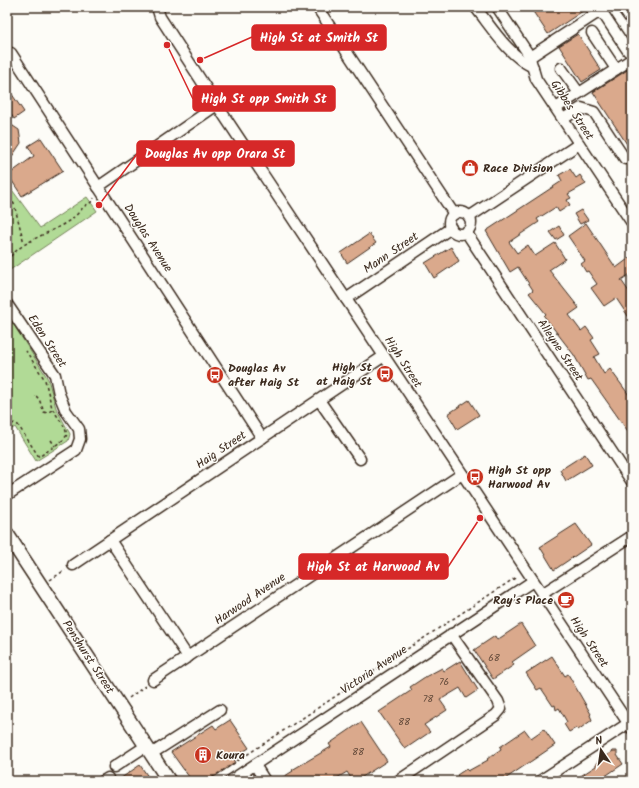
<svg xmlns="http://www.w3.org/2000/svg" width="639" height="788" viewBox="0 0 639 788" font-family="Kalam,sans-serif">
  <rect width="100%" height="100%" fill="#fdfcf7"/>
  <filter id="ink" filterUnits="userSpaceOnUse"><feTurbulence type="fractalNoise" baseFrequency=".025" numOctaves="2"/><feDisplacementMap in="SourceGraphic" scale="8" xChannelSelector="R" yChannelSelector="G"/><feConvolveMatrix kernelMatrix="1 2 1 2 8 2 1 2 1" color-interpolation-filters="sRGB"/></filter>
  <g filter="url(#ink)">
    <g fill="#b1da96" stroke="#76825a">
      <polygon points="7,183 40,228 87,197 97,211 7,272"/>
      <polygon points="7,314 48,379 56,408 70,434 68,441 36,461 15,427 7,432"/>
    </g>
    <g fill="#daa98c" stroke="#3b2a1e">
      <polygon points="530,7 589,7 548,34"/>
      <polygon points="578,34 601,70 582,82 559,46"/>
      <polygon points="632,67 632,152 593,92"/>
      <polygon points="7,87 24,112 14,119 7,108"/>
      <polygon points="7,122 19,130 21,143 7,164"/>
      <polygon points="41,138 63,171 22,196 8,175 34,156 28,146"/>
      <polygon points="570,169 576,178 580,175 586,184 568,194 571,198 567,200 570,205 559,212 556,207 537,219 539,222 509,242 517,253 528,245 535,256 555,243 565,259 549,270 579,308 569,315 581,331 586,327 594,338 591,340 600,354 594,357 604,374 610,369 629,395 632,393 632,437 591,379 588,380 574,355 544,316 546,314 529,293 533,290 518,267 510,272 486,231 562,181 559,175"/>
      <polygon points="581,210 588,220 580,224 574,214"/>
      <polygon points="586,223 616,268 632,256 632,273 621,280 632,296 632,322 616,298 604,306 591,288 597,284 588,271 586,272 581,264 585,261 568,236"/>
      <polygon points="559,226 564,235 556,240 550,232"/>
      <polygon points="369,234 376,243 347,263 341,253"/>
      <polygon points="451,247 459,261 434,278 425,263"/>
      <polygon points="469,400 479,415 457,429 448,414"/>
      <polygon points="585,454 592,465 566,481 560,470"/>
      <polygon points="576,524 591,545 554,570 540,547"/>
      <polygon points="521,624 535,646 512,662 514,665 493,679 474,650 495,636 497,640"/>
      <polygon points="552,656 565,676 568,674 591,714 590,715 592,720 578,730 576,728 569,732 564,724 567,722 559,708 556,710 555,705 553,706 541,688 537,690 526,673"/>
      <polygon points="460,661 478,690 466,698 460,688 440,700 447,710 424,725 430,732 405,749 379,712 412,690 410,687 425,677 442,668 444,671"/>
      <polygon points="230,720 249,748 238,755 239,757 234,761 235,763 208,781 192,781 171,752 213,725 216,729"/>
      <polygon points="361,722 387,761 356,781 353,781 347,772 332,781 277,781 293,771 292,770 331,747 329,744"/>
      <polygon points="544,729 555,745 502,781 461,781 457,775 466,769 468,771 488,760 487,759 501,749 500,747 525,730 531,738"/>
      <polygon points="613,751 617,751 617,755 623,764 598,781 573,781 596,766 596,763"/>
      <polygon points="140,765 151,781 117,781"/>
    </g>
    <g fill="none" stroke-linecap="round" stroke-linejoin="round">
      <g stroke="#3b2a1e" stroke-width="13">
        <g id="minor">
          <polyline points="157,7 160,17 217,105 632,729"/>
          <polyline points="317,7 454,214"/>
          <polyline points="497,7 529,55 536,79 632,223"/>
          <polyline points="622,7 632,21"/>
          <path d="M476,8C492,28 509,56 533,67"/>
          <polyline points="592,33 616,69"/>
          <polyline points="11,53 262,438"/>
          <polyline points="530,57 597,13 604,15 628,51"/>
          <polyline points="561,68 579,93"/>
          <polyline points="556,108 632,59"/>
          <polyline points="563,119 581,108 594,112 625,159"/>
          <polyline points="98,187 217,105"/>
          <circle cx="460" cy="223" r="11"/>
          <polyline points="469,217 579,144"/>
          <polyline points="466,232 632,482"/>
          <polyline points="346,299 451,228"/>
          <polyline points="7,304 55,375 59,394 66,411 79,429 80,439 76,450 7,495"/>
          <polyline points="319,400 360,459"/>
          <polyline points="110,540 188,657"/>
          <polyline points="73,565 384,356"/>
          <polyline points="542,594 632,536"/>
          <polyline points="153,680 462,474"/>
          <polyline points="151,754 220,710"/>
          <polyline points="255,765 265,781"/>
          <polyline points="114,767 146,746"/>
          <polyline points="103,781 108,778"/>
          <polyline points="230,781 533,581"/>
          <polyline points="398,781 496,715 501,709 498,701 451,634"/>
          <polyline points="540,781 632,721"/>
        </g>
      </g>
      <g stroke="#3b2a1e" stroke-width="16">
        <polyline id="major" points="7,534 169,781"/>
      </g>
      <g stroke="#3b2a1e" stroke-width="1.5" stroke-dasharray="3 3" stroke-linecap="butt">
        <polyline points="7,192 14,204 24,243"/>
        <path d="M7,261C23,238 53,234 74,217C78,214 81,209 85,206C89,203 92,203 94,198"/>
        <polyline points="36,396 39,399 44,412 47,413 52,410"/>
        <polyline points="7,428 14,423 18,425 39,457 63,440 67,435 65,428 52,408 45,380 26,351"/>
        <polyline points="51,440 55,446"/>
        <polyline points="50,580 65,570"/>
        <polyline points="129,698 145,686"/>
        <polyline points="207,781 515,578"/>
      </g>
      <use href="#minor" stroke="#fdfcf7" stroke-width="10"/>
      <use href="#major" stroke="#fdfcf7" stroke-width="13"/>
    </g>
  </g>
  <defs>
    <g id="shop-disc" transform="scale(0.9)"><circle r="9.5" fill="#c8321e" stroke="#fdfcf7"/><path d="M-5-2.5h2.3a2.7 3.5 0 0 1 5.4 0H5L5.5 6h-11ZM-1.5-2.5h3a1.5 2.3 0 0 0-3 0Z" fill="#fff"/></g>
    <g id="bus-disc" transform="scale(0.9)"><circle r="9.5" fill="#c8321e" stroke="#fdfcf7"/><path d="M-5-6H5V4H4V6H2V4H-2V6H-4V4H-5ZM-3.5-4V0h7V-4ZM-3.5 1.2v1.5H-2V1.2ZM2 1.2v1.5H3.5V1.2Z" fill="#fff"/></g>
    <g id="cafe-disc" transform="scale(0.9)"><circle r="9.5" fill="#c8321e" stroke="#fdfcf7"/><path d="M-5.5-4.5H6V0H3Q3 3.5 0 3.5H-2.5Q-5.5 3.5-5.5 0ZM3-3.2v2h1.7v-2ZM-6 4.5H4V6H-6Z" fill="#fff"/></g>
    <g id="building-disc" transform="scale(0.9)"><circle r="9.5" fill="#c8321e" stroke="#fdfcf7"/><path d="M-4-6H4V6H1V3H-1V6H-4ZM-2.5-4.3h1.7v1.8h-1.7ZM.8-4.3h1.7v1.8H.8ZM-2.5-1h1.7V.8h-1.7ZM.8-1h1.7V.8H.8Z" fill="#fff"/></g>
  </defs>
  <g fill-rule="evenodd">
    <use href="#shop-disc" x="470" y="168"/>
    <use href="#bus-disc" x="385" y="374"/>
    <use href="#bus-disc" x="215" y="375"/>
    <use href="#bus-disc" x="475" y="477"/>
    <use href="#cafe-disc" x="566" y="600"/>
    <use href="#building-disc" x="203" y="755"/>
  </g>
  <g text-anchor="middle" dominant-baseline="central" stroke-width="3" stroke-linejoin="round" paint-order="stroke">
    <g font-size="10" fill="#634a3a">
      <text x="494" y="658">68</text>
      <text x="444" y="682">76</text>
      <text x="428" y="699">78</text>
      <text x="404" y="722">88</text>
      <text x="358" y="752">88</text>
    </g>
    <g font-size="12" fill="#3b2a1e" stroke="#fdfcf7">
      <text transform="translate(572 110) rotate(57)">Gibbes Street</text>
      <text transform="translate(148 238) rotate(57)">Douglas Avenue</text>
      <text transform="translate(391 253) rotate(-34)">Mann Street</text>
      <text transform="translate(47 341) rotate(57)">Eden Street</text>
      <text transform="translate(560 350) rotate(56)">Alleyne Street</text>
      <text transform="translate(403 362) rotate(57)">High Street</text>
      <text transform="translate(221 450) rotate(-34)">Haig Street</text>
      <text transform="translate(250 599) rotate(-34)">Harwood Avenue</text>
      <text transform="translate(589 642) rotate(56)">High Street</text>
      <text transform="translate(88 657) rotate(57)">Penshurst Street</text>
      <text transform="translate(374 670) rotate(-34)">Victoria Avenue</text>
    </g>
    <g font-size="12" font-weight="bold" fill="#3b2a1e" stroke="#fdfcf7" text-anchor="start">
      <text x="483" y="168">Race Division</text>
      <text x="372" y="367" text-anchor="end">High St<tspan x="372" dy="14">at Haig St</tspan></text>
      <text x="228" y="368">Douglas Av<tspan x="228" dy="14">after Haig St</tspan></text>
      <text x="488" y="470">High St opp<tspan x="488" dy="14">Harwood Av</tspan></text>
      <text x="553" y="600" text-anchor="end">Ray's Place</text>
      <text x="216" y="755">Koura</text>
    </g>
  </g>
  <path fill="none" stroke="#d62828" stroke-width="1.5" d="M200 60L252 37M167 45L193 99M99 205L137 154M480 518L448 567"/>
  <g fill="#d62828" stroke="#fdfcf7" stroke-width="1.5">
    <circle cx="200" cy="60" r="4"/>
    <circle cx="167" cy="45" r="4"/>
    <circle cx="99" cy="205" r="4"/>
    <circle cx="480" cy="518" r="4"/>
  </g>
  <g fill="#d62828" stroke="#d62828" stroke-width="1.5">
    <rect x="252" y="25" width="134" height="25" rx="4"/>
    <rect x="193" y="86" width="142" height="25" rx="4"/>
    <rect x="137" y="141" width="157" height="25" rx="4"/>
    <rect x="299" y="554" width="149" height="25" rx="4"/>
  </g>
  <g font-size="13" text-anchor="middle" font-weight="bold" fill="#fff">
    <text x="319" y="42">High St at Smith St</text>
    <text x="264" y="103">High St opp Smith St</text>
    <text x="215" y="158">Douglas Av opp Orara St</text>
    <text x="373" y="571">High St at Harwood Av</text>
  </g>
  <rect width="639" height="788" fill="none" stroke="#fdfcf7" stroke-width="24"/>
  <rect x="12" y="12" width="615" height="764" fill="none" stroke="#3b2a1e" stroke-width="1.5" filter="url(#ink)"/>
  <g transform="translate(601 750) rotate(347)" stroke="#fdfcf7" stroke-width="3" paint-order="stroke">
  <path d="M0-3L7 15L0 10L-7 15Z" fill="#3b2a1e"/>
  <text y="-6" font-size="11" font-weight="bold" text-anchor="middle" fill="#3b2a1e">N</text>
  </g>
</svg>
